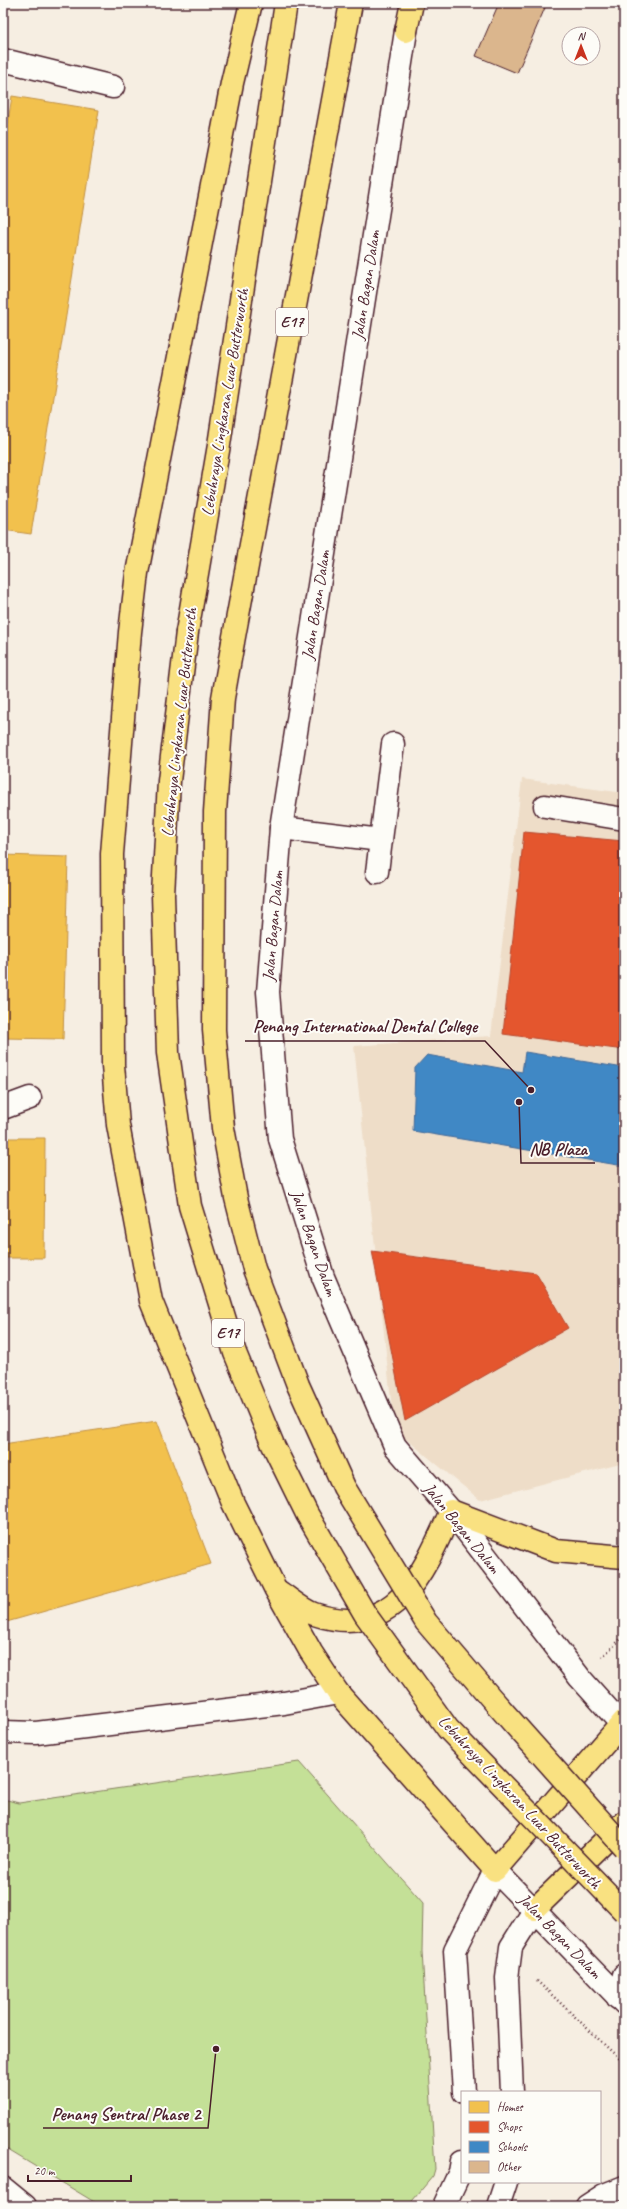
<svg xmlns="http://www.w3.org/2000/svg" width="627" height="2209" viewBox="0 0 627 2209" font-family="Caveat,sans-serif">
  <rect width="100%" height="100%" fill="#f6eee2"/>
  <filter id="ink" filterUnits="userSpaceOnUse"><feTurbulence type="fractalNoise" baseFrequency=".025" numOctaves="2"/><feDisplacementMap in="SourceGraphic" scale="8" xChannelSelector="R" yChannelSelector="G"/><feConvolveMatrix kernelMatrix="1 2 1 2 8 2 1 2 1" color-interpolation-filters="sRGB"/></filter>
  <g filter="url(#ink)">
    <polygon fill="#eeddc8" points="522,779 624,793 624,1463 480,1500 394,1429 354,1046 491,1036"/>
    <polygon fill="#c4e097" stroke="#878061" points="299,1762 423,1903 422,1951 435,2169 433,2176 408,2206 101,2206 3,2147 3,1799 19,1803"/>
    <g fill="#f2c14e" stroke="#c09044">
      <polygon points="12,96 99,110 31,534 3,530 3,154"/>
      <polygon points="3,855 68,857 63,1039 3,1038"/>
      <polygon points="3,1138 45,1138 44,1258 3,1258"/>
      <polygon points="157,1421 211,1564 3,1623 3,1444"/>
    </g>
    <g fill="#e4572e" stroke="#b6462d">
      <polygon points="524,832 624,841 624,1050 503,1034"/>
      <polygon points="372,1251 536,1273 568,1328 405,1421"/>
    </g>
    <polygon fill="#3f88c5" stroke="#426897" points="525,1052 624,1068 624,1166 413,1131 415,1068 427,1055 522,1072"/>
    <polygon fill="#dbb68d" stroke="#4a1f2b" points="499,3 547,3 517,73 476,56"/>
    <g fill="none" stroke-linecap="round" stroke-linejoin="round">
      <g stroke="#4a1f2b" stroke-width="25">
        <g id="minor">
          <polyline points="406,31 281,828 268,992 280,1139 323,1277 395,1446 451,1511 580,1678 624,1727"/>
          <polyline points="3,60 113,87"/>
          <polyline points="545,806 624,819"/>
          <polyline points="281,828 381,840"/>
          <polyline points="377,872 393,744"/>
          <polyline points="3,1108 30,1098"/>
          <polyline points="3,1732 36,1733 284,1703 338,1693"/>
          <polyline points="618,1998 624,1975"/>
          <polyline points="464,2092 455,1950 495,1870 624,2003"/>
          <polyline points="512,2092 507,1978 511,1947 535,1909"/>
          <polyline points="3,2188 25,2206"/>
          <polyline points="444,2206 460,2172 462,2161"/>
          <polyline points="498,2206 506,2182"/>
          <polyline points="587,2206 604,2195 624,2187"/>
        </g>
      </g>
      <g stroke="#4a1f2b" stroke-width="25">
        <g id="highway">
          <polyline points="251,3 232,83 137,573 130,632 112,854 113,1065 118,1125 151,1301 233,1503 275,1588 311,1652 338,1693 495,1870 624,1721"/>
          <polyline points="406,31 412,3"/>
          <polyline points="187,632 219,445 286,3"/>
          <polyline points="233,642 351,3"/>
          <path d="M278,1591C289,1598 302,1610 314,1614C395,1641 424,1572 451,1511L556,1551L624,1557"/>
          <polyline points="535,1909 624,1822"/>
        </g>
      </g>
      <g stroke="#4a1f2b" stroke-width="2.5" stroke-dasharray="1 3" stroke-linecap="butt">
        <polyline points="602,1657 624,1636"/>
        <polyline points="537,1981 624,2063"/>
      </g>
      <use href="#minor" stroke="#fdfcf7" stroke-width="22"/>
      <use href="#highway" stroke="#f9e181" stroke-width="22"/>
      <g stroke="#4a1f2b" stroke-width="25" stroke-linecap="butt">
        <g id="highway-bridge">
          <polyline points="187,632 169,781 163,895 168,1053 190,1206 235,1353 273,1445 307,1514 365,1614 448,1729 624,1911"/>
          <polyline points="233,642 223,698 215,812 214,1030 223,1128 236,1198 254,1269 298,1385 344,1487 426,1622 491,1698 624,1847"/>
        </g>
      </g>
      <use href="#highway-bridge" stroke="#f9e181" stroke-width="22"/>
    </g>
  </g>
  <g text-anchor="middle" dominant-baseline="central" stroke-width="4" stroke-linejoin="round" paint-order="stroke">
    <g fill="#fdfcf7" stroke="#806168" stroke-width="1">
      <rect x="276" y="308" width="32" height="28" rx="3"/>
      <rect x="212" y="1319" width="32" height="28" rx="3"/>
    </g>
    <g font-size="16" font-weight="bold" fill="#4a1f2b">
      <text x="292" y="322">E17</text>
      <text x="228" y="1333">E17</text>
    </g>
    <g font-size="17" fill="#4a1f2b" stroke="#fdfcf7">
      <text transform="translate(366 285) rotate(-81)">Jalan Bagan Dalam</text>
      <text transform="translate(225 402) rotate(-81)">Lebuhraya Lingkaran Luar Butterworth</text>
      <text transform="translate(316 605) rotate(-81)">Jalan Bagan Dalam</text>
      <text transform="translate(179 722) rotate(-84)">Lebuhraya Lingkaran Luar Butterworth</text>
      <text transform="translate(273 926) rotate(-85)">Jalan Bagan Dalam</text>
      <text transform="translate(314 1243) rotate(71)">Jalan Bagan Dalam</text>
      <text transform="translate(462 1528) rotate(51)">Jalan Bagan Dalam</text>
      <text transform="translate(520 1802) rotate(47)">Lebuhraya Lingkaran Luar Butterworth</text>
      <text transform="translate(560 1936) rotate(46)">Jalan Bagan Dalam</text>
    </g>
  </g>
  <path fill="none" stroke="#4a1f2b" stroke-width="1.5" d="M531 1090L485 1041H245M519 1102L521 1163H595M216 2049L208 2128H43"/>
  <g fill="#4a1f2b" stroke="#fdfcf7" stroke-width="1.5">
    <circle cx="531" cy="1090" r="4"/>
    <circle cx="519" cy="1102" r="4"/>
    <circle cx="216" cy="2049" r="4"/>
  </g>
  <g font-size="18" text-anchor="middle" font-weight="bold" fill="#4a1f2b" stroke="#fdfcf7" stroke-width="4" stroke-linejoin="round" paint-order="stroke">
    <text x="365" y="1032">Penang International Dental College</text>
    <text x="558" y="1155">NB Plaza</text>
    <text x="126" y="2120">Penang Sentral Phase 2</text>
  </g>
  <rect width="627" height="2209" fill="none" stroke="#fdfcf7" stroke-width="16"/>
  <rect x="8" y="8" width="611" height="2193" fill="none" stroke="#4a1f2b" stroke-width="1.5" filter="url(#ink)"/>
  <rect x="461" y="2091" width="140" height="92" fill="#fdfcf7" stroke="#b5a4a5"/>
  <rect x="469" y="2101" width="20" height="12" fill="#f2c14e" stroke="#b5a4a5"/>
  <text x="497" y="2111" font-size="12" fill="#4a1f2b">Homes</text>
  <rect x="469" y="2121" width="20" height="12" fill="#e4572e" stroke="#b5a4a5"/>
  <text x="497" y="2131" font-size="12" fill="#4a1f2b">Shops</text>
  <rect x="469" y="2141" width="20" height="12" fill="#3f88c5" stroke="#b5a4a5"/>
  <text x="497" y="2151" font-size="12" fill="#4a1f2b">Schools</text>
  <rect x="469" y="2161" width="20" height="12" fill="#dbb68d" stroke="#b5a4a5"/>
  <text x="497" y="2171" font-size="12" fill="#4a1f2b">Other</text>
  <g transform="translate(581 46)"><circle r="19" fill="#fdfcf7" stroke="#b5a4a5"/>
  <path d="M0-3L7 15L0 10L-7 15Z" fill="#c8321e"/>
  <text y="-6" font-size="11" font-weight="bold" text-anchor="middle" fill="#4a1f2b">N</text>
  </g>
  <path d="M28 2175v6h103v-6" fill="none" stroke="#4a1f2b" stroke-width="2"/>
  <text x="34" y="2175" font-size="12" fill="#4a1f2b" stroke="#fdfcf7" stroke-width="3" paint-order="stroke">20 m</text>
</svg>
